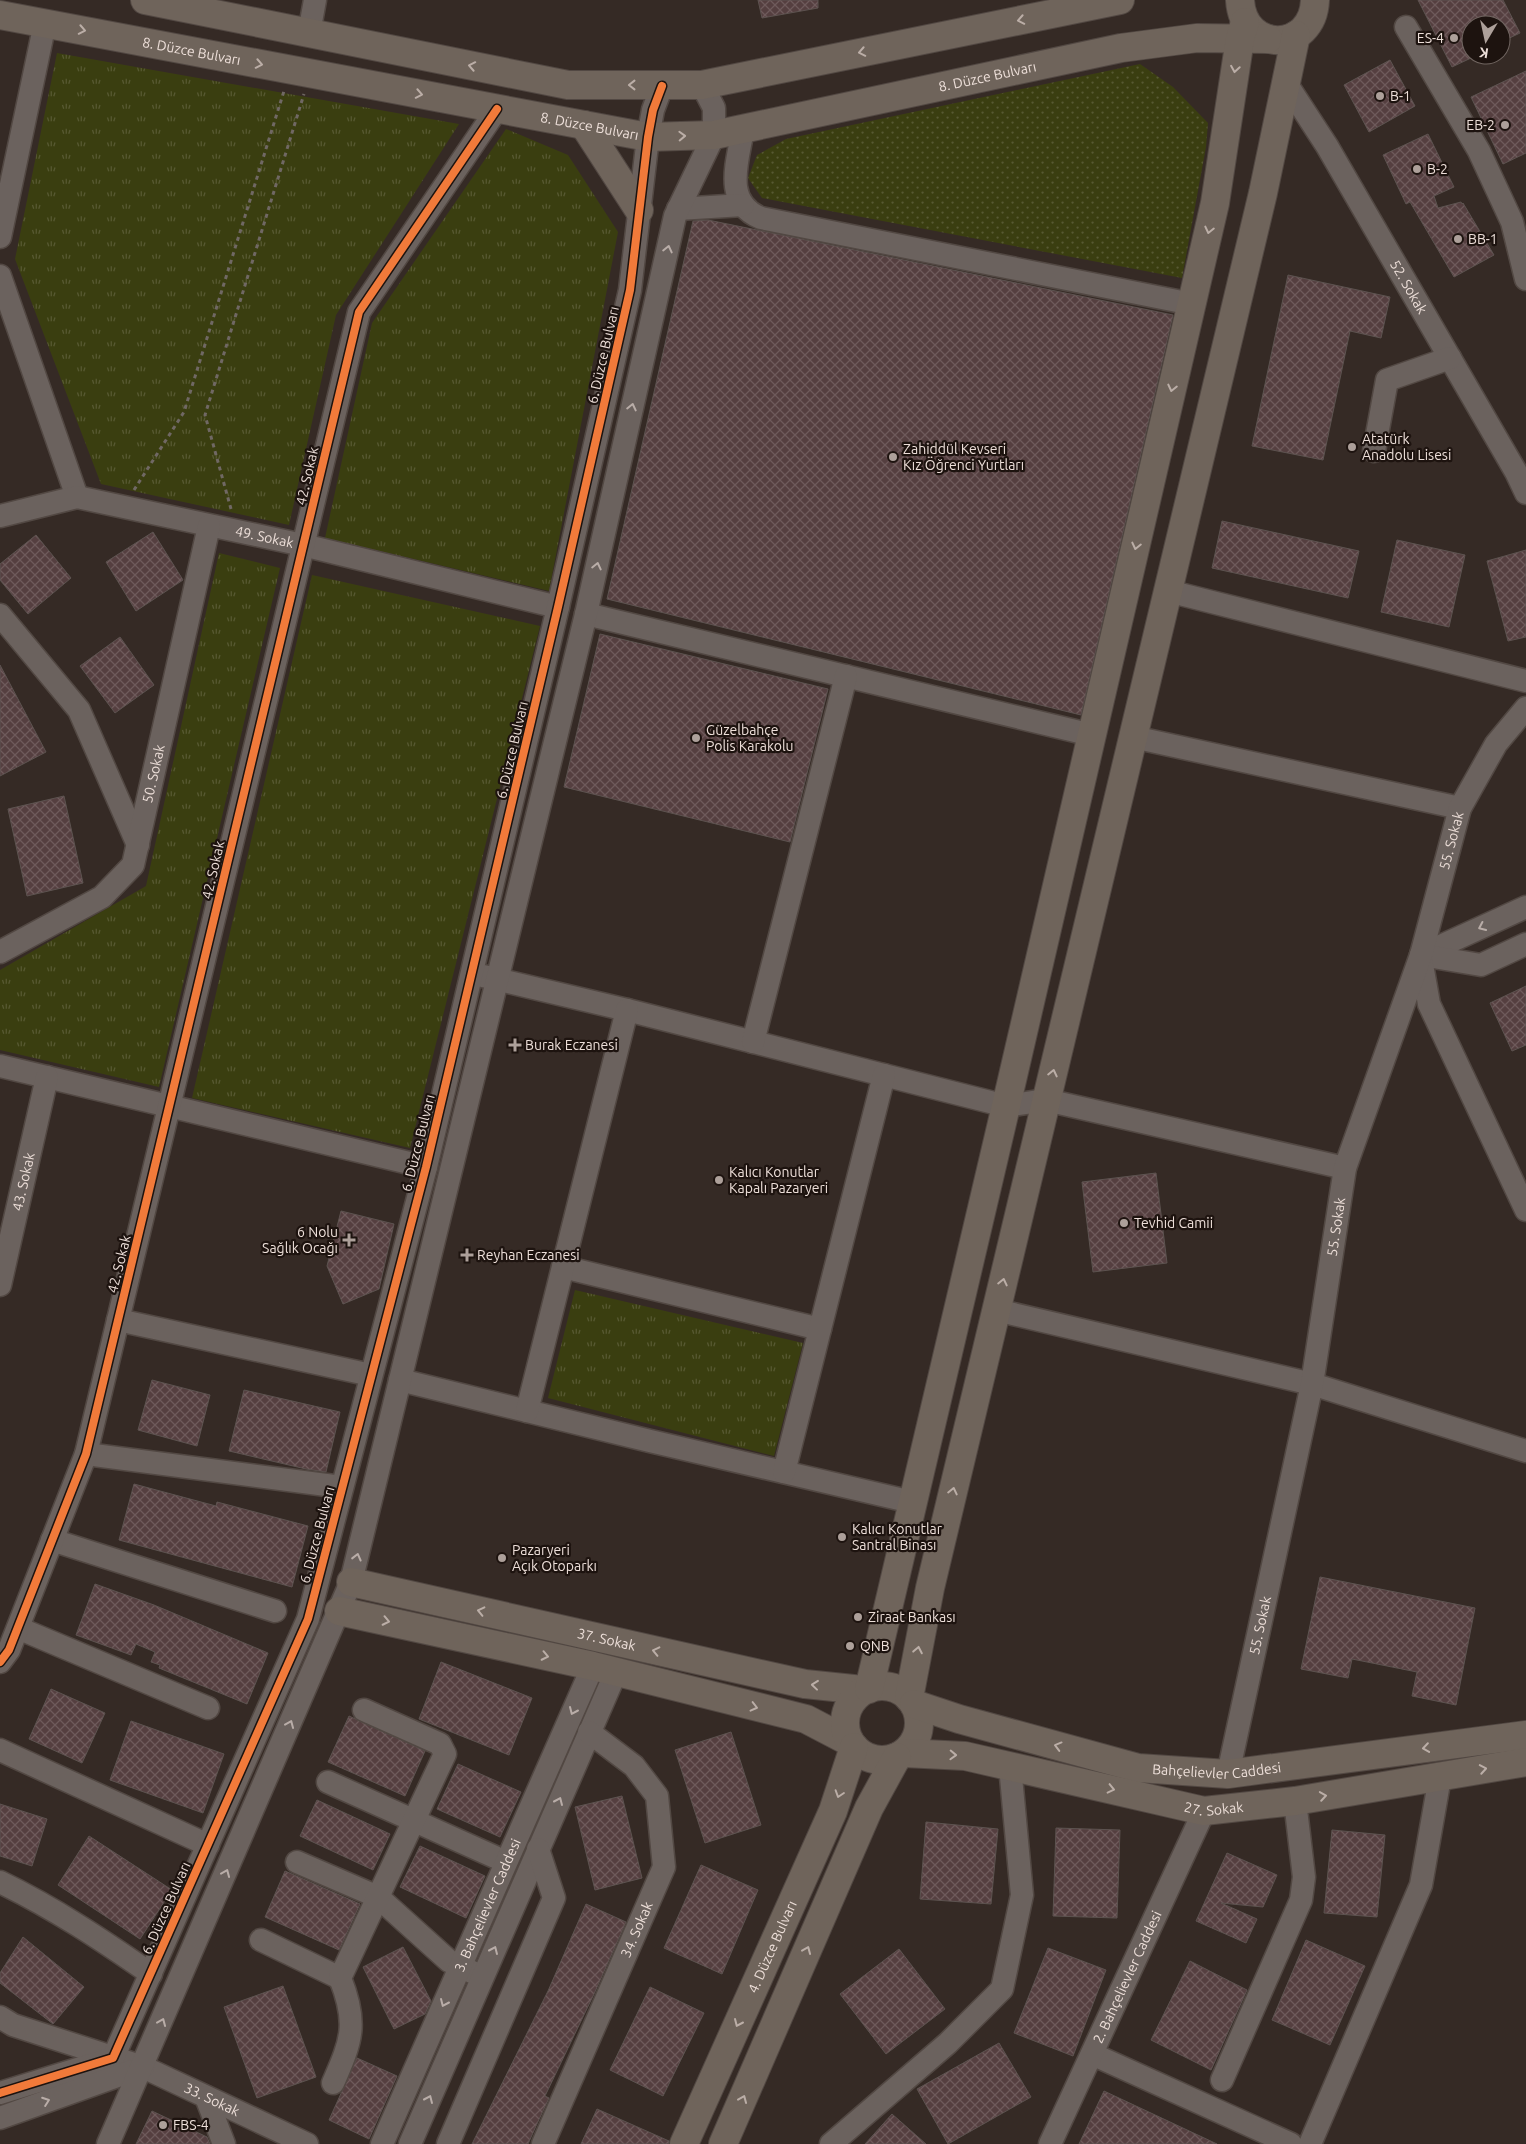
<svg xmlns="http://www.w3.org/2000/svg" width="1526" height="2144" viewBox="0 0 1526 2144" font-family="Ubuntu,sans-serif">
  <defs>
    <pattern id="grass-dots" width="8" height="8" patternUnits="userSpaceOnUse" patternTransform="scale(1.25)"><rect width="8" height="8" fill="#3a3e10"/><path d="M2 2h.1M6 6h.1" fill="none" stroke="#575932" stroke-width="1.8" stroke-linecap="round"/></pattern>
    <pattern id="park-tufts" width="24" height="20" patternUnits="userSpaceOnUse" patternTransform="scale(1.25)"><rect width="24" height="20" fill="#3a3e10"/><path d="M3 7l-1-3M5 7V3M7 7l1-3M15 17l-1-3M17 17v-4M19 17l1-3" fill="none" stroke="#575932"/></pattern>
    <pattern id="building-cross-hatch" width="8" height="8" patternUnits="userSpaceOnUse" patternTransform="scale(1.25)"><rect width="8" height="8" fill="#553f40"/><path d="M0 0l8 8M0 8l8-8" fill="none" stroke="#6e5a5b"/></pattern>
  </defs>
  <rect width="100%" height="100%" fill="#352a25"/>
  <polygon fill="url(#grass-dots)" points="1140,64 1173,87 1208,123 1206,147 1182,278 762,198 748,178 757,155 786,139"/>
  <g fill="url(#park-tufts)">
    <polygon points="57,53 459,124 336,315 289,525 101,484 15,259"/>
    <polygon points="506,129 568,155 618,232 549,591 325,538 372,323"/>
    <polygon points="219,553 280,568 159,1087 0,1050 0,970 146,886"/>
    <polygon points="312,575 540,626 410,1148 192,1098"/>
    <polygon points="575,1290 803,1343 774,1456 548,1398"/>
  </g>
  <g fill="url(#building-cross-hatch)" stroke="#5d5350">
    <polygon points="758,0 818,0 818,8 762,18"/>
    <polygon points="1418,0 1503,0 1520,33 1501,42 1501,25 1471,25 1471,58 1452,67"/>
    <polygon points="1390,60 1415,106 1369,132 1344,85"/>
    <polygon points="1526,71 1526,153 1503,164 1471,97"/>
    <polygon points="1428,134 1454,187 1434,196 1438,208 1461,202 1462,204 1463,203 1494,255 1454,277 1410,202 1406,204 1383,155"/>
    <polygon points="708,220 1173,315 1081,715 607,599 693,221"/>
    <polygon points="1288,275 1390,297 1381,338 1350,331 1323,460 1252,446"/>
    <polygon points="1222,521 1359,551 1348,598 1212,568"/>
    <polygon points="153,532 183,580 136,611 106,562"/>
    <polygon points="36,535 71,578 28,614 0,580 0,564"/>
    <polygon points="1397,540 1465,555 1449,627 1381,612"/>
    <polygon points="1526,550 1526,637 1508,641 1487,561"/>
    <polygon points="600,634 828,689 790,842 564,787"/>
    <polygon points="120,637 154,685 115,713 80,666"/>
    <polygon points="0,665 46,752 0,776"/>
    <polygon points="64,796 83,883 27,896 8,809"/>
    <polygon points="1526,986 1526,1045 1512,1051 1490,1003"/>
    <polygon points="1156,1173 1167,1263 1093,1272 1082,1182"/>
    <polygon points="341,1211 394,1224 379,1289 343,1304 327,1266"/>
    <polygon points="152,1380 210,1395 197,1446 138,1430"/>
    <polygon points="244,1390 340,1412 326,1472 306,1469 229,1451"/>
    <polygon points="134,1484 216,1506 217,1502 308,1526 292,1587 119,1540"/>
    <polygon points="1320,1577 1475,1608 1456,1705 1412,1696 1417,1672 1352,1659 1348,1678 1301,1669"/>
    <polygon points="95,1584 154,1605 268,1653 247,1704 159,1668 160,1665 151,1662 155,1652 136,1644 131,1655 76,1635"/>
    <polygon points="441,1662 532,1698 509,1755 419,1719"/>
    <polygon points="51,1689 105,1713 82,1763 29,1739"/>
    <polygon points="349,1716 425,1751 405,1796 328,1762"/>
    <polygon points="131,1721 224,1754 203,1813 110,1780"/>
    <polygon points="731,1732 761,1825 705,1843 675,1750"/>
    <polygon points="458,1764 521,1792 500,1837 437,1809"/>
    <polygon points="622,1796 642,1878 595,1890 575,1807"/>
    <polygon points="317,1800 390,1834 373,1870 300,1836"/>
    <polygon points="0,1804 47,1819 32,1866 0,1856"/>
    <polygon points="926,1822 998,1829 991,1904 920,1899"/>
    <polygon points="1056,1828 1120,1830 1117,1918 1053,1916"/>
    <polygon points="1332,1830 1385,1835 1377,1917 1324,1913"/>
    <polygon points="89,1836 172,1890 140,1939 58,1885"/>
    <polygon points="420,1846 485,1876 466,1918 400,1887"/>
    <polygon points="1227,1853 1277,1875 1263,1907 1221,1903 1257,1919 1246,1943 1196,1921"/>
    <polygon points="701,1865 758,1890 722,1974 664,1948"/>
    <polygon points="285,1871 360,1904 339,1950 265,1917"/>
    <polygon points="586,1904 626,1922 594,1994 545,2096 549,2098 536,2126 528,2144 472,2144 548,1991"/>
    <polygon points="23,1937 84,1987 53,2024 0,1983 0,1973"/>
    <polygon points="1306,1940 1365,1966 1330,2045 1272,2020"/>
    <polygon points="403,1947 431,2001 425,2014 394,2029 363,1967"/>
    <polygon points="1048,1948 1106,1970 1073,2056 1014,2033"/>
    <polygon points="899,1949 945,2009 886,2054 840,1994"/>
    <polygon points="1190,1961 1247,1990 1211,2070 1151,2040"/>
    <polygon points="283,1986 316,2077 257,2098 224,2007"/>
    <polygon points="650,1987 704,2013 663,2096 610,2070"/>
    <polygon points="999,2043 1031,2097 948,2144 917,2089"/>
    <polygon points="357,2058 397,2076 369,2139 329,2120"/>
    <polygon points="1104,2091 1217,2144 1079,2144"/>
    <polygon points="597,2109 669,2141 669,2144 581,2144"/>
    <polygon points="152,2111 207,2137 210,2144 136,2144"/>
    <polygon points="892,2114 926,2144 865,2144"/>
  </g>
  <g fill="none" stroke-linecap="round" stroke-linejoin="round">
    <g stroke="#524843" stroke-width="25">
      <g id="minor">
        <polyline points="1406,27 1479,151 1512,222 1526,279"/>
        <polyline points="309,33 315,0"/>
        <path id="s1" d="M1286,83L1327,146L1516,472L1526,493"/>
        <path d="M743,129C738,161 722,202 761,218L1192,304"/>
        <polyline points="678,209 743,205"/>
        <polyline points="0,237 45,23"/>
        <polyline points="0,276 77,497"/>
        <polyline points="1374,451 1387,380 1450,358"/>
        <path id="s2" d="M0,516L77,497L303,545L558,607"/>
        <polyline points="1168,591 1526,681"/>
        <polyline points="586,614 1092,735"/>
        <polyline points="0,615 79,710 138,845"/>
        <polyline points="1133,737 1460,808"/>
        <path id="s3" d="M0,952L102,897L133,865L209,526"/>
        <polyline points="1421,955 1526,907"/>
        <polyline points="1421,955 1481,965 1526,944"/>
        <polyline points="1421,959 1429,1004 1526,1210"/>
        <polyline points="483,976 627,1010 1006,1106 1046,1100 1345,1168"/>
        <polyline points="753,1042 846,676"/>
        <polyline points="0,1066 426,1167"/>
        <polyline points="563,1267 820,1329"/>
        <path id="s4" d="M0,1285L47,1077"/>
        <polyline points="996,1310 1312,1384 1526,1451"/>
        <polyline points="118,1320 371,1375"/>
        <polyline points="400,1380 650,1441 912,1502"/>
        <polyline points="527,1411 627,1010"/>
        <polyline points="86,1454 342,1487"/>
        <polyline points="784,1472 884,1075"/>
        <polyline points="52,1540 275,1611"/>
        <polyline points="18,1628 208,1708"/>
        <polyline points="0,1662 9,1650 86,1454 359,312 497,109"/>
        <polyline points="0,1750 208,1845"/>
        <path id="s5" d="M1228,1774L1312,1384L1345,1168L1421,955L1460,808L1496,744L1526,708"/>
        <polyline points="328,1782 495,1857"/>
        <polyline points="297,1862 378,1897 449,1961 472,1972"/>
        <path d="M0,1882C54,1908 102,1940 151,1974"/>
        <polyline points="261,1940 340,1978"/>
        <path id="s6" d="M0,2017L13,2025L143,2067L307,2144"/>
        <polyline points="1092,2054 1291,2144"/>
        <polyline points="1222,2080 1301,1900 1304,1877 1295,1801"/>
        <path d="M333,2083C352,2040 358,2023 340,1978L445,1754L440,1744L364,1710"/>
        <polyline points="0,2093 113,2058 308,1619 426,1167 558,607 630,290 648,137 653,110 662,86"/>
        <polyline points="206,2097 224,2144"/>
        <polyline points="0,2118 143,2067"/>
        <polyline points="108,2144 351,1582 586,614 675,216 714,135 714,108 702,85"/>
        <path id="s7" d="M382,2144L593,1666"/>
        <polyline points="410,2144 616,1672"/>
        <polyline points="448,2144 554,1898 538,1849"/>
        <path id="s8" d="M543,2144L664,1867L657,1796L634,1766L589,1732"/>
        <polyline points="831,2144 948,2043 1002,1989 1022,1895 1010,1766"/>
        <path id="s9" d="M1050,2144L1204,1811"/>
        <polyline points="1310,2144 1421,1885 1440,1777"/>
      </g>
    </g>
    <g stroke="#524843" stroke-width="30">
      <g id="major">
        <polyline points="145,0 568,85 702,85 1120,0"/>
        <path d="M1240,0C1243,54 1313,53 1315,0"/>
        <path id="s10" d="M0,15L648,137L714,135L1121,48L1197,38L1268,39"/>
        <polyline points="584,125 639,210"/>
        <path id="s11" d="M351,1582L805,1684L863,1690"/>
        <polyline points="339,1611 593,1666 806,1719 850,1742"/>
        <circle cx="882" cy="1723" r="37"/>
        <polyline points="869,1689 1006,1106 1215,203 1240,39 1245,22"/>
        <polyline points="909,1698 930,1588 1263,193 1296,35"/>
        <path id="s12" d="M914,1704L959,1719L1138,1768L1228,1774L1526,1735"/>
        <path id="s13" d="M904,1753L965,1756L1204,1811L1295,1801L1526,1762"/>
        <path id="s14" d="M684,2144L833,1811L854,1747"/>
        <polyline points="723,2144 869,1808 897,1757"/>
      </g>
    </g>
    <g stroke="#706864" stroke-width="3" stroke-dasharray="4 4" stroke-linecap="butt">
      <polyline points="134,490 184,412 284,91"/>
      <polyline points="231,509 205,415 304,94"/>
    </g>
    <use href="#minor" stroke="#6b625e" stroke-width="22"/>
    <use href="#major" stroke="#6f645b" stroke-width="28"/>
    <g stroke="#1d130f" stroke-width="11">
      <g id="cycleway">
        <polyline points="0,1662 9,1650 86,1454 359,312 497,109"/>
        <polyline points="0,2093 113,2058 308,1619 426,1167 558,607 630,290 648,137 653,110 662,86"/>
      </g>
    </g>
    <use href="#cycleway" stroke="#f17a3a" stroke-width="8"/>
  </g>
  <defs><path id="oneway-chevron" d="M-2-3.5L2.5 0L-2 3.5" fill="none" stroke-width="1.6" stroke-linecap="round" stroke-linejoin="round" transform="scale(1.25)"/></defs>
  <g stroke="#bbaea7">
    <use href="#oneway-chevron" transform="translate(1021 20) rotate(169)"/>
    <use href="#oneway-chevron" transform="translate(82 30) rotate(11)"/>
    <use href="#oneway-chevron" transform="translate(862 52) rotate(169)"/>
    <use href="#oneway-chevron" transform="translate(259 64) rotate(11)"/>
    <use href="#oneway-chevron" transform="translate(472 66) rotate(-169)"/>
    <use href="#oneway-chevron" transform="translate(1235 69) rotate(99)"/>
    <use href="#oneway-chevron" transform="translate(632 85) rotate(-180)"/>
    <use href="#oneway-chevron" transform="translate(419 94) rotate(11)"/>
    <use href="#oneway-chevron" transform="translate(682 136) rotate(-2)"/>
    <use href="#oneway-chevron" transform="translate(1209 230) rotate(103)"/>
    <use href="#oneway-chevron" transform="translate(1172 388) rotate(103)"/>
    <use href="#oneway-chevron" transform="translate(1136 546) rotate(103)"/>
    <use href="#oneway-chevron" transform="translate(1053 1073) rotate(-77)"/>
    <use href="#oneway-chevron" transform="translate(1003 1282) rotate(-77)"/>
    <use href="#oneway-chevron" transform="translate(953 1491) rotate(-77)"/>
    <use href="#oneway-chevron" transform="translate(481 1611) rotate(-167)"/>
    <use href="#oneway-chevron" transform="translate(386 1621) rotate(12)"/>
    <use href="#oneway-chevron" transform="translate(918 1650) rotate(-79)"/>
    <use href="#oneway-chevron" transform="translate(656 1651) rotate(-167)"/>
    <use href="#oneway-chevron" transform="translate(545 1656) rotate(12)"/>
    <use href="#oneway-chevron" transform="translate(815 1685) rotate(-174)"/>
    <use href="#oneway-chevron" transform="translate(754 1707) rotate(14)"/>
    <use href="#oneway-chevron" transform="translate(1058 1746) rotate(-165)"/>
    <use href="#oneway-chevron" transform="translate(1426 1748) rotate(172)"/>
    <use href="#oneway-chevron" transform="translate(953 1755) rotate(2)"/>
    <use href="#oneway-chevron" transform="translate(1483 1769) rotate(-10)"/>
    <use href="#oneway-chevron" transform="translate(1111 1789) rotate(13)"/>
    <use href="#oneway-chevron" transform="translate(839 1794) rotate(108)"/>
    <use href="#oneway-chevron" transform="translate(1323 1796) rotate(-9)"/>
    <use href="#oneway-chevron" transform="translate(807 1950) rotate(-67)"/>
    <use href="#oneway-chevron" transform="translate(738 2023) rotate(114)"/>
    <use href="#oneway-chevron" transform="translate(743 2099) rotate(-67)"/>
  </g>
  <g stroke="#b9ada8">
    <use href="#oneway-chevron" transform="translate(668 249) rotate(-77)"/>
    <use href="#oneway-chevron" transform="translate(632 407) rotate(-77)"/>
    <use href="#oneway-chevron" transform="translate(597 566) rotate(-77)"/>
    <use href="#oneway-chevron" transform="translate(1482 927) rotate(155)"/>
    <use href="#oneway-chevron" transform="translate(357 1557) rotate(-76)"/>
    <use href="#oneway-chevron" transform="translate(573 1711) rotate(114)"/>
    <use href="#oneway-chevron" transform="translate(290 1724) rotate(-67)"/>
    <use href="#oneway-chevron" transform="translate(559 1801) rotate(-66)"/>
    <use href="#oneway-chevron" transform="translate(226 1873) rotate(-67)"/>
    <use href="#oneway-chevron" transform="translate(494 1950) rotate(-66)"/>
    <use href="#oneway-chevron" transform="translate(444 2003) rotate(114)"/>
    <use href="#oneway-chevron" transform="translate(162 2022) rotate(-67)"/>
    <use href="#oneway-chevron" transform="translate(429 2099) rotate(-66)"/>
    <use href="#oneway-chevron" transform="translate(46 2101) rotate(-20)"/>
  </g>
  <g fill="#ada09a" stroke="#1d130f" stroke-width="2">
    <circle cx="1454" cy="38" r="5"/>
    <circle cx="1380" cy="96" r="5"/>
    <circle cx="1505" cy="125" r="5"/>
    <circle cx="1417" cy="169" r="5"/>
    <circle cx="1458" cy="239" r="5"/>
    <circle cx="1352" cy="447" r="5"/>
    <circle cx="893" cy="457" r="5"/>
    <circle cx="696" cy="738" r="5"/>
    <path d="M512.5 1037.5h5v5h5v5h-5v5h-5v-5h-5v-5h5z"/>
    <circle cx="719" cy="1180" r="5"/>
    <circle cx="1124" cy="1223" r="5"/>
    <path d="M346.5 1232.5h5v5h5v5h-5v5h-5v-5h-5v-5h5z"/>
    <path d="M464.5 1247.5h5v5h5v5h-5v5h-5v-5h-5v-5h5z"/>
    <circle cx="842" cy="1537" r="5"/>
    <circle cx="502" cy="1558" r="5"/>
    <circle cx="858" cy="1617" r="5"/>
    <circle cx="850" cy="1646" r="5"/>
    <circle cx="163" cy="2125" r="5"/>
  </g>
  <g text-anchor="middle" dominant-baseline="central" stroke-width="4.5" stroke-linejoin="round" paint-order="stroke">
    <g font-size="14" fill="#eddfd9" stroke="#1d130f" text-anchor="start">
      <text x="1444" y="38" text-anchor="end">ES-4</text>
      <text x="1390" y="96">B-1</text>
      <text x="1495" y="125" text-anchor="end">EB-2</text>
      <text x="1427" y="169">B-2</text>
      <text x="1468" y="239">BB-1</text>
      <text x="1362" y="439">Atatürk<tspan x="1362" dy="16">Anadolu Lisesi</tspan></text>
      <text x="903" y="449">Zahiddül Kevseri<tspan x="903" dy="16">Kız Öğrenci Yurtları</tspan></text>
      <text x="706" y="730">Güzelbahçe<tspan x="706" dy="16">Polis Karakolu</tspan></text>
      <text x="525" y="1045">Burak Eczanesi</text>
      <text x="729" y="1172">Kalıcı Konutlar<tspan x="729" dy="16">Kapalı Pazaryeri</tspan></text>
      <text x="1134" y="1223">Tevhid Camii</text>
      <text x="338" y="1232" text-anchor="end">6 Nolu<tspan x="338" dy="16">Sağlık Ocağı</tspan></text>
      <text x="477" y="1255">Reyhan Eczanesi</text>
      <text x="852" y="1529">Kalıcı Konutlar<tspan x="852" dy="16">Santral Binası</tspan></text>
      <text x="512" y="1550">Pazaryeri<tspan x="512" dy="16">Açık Otoparkı</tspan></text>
      <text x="868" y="1617">Ziraat Bankası</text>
      <text x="860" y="1646">QNB</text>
      <text x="173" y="2125">FBS-4</text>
    </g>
    <g font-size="14" fill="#eddfd9" stroke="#1d130f">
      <text stroke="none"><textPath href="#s10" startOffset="195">8. Düzce Bulvarı</textPath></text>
      <text stroke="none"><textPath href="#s10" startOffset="1005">8. Düzce Bulvarı</textPath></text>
      <text stroke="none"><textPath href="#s10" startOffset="600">8. Düzce Bulvarı</textPath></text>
      <text stroke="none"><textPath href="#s1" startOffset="238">52. Sokak</textPath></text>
      <text transform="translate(603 355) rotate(-77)">6. Düzce Bulvarı</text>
      <text transform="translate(307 476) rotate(-77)">42. Sokak</text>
      <text stroke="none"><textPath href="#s2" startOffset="271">49. Sokak</textPath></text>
      <text transform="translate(512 750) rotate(-77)">6. Düzce Bulvarı</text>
      <text stroke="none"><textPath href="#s3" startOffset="254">50. Sokak</textPath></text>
      <text stroke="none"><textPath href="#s5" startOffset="962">55. Sokak</textPath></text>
      <text transform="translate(213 870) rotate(-77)">42. Sokak</text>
      <text transform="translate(418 1143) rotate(-76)">6. Düzce Bulvarı</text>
      <text stroke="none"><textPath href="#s4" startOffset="106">43. Sokak</textPath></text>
      <text stroke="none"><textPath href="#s5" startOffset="558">55. Sokak</textPath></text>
      <text transform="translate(119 1264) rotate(-76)">42. Sokak</text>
      <text transform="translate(317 1535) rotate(-75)">6. Düzce Bulvarı</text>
      <text stroke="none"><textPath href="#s5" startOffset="152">55. Sokak</textPath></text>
      <text stroke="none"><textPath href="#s11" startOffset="262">37. Sokak</textPath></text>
      <text stroke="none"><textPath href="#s12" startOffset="312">Bahçelievler Caddesi</textPath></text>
      <text stroke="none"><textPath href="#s13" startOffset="316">27. Sokak</textPath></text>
      <text stroke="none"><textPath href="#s7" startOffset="261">3. Bahçelievler Caddesi</textPath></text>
      <text transform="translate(166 1908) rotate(-66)">6. Düzce Bulvarı</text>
      <text stroke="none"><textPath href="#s8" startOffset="234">34. Sokak</textPath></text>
      <text stroke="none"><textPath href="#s14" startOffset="216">4. Düzce Bulvarı</textPath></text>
      <text stroke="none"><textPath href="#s9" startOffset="184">2. Bahçelievler Caddesi</textPath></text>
      <text stroke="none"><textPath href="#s6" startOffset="228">33. Sokak</textPath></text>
    </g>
  </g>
  <g transform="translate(1486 40) rotate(189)"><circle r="24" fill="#1d130f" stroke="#706560"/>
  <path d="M0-4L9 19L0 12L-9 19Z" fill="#ada09a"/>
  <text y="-8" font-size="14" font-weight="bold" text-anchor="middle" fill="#eddfd9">K</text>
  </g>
</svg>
